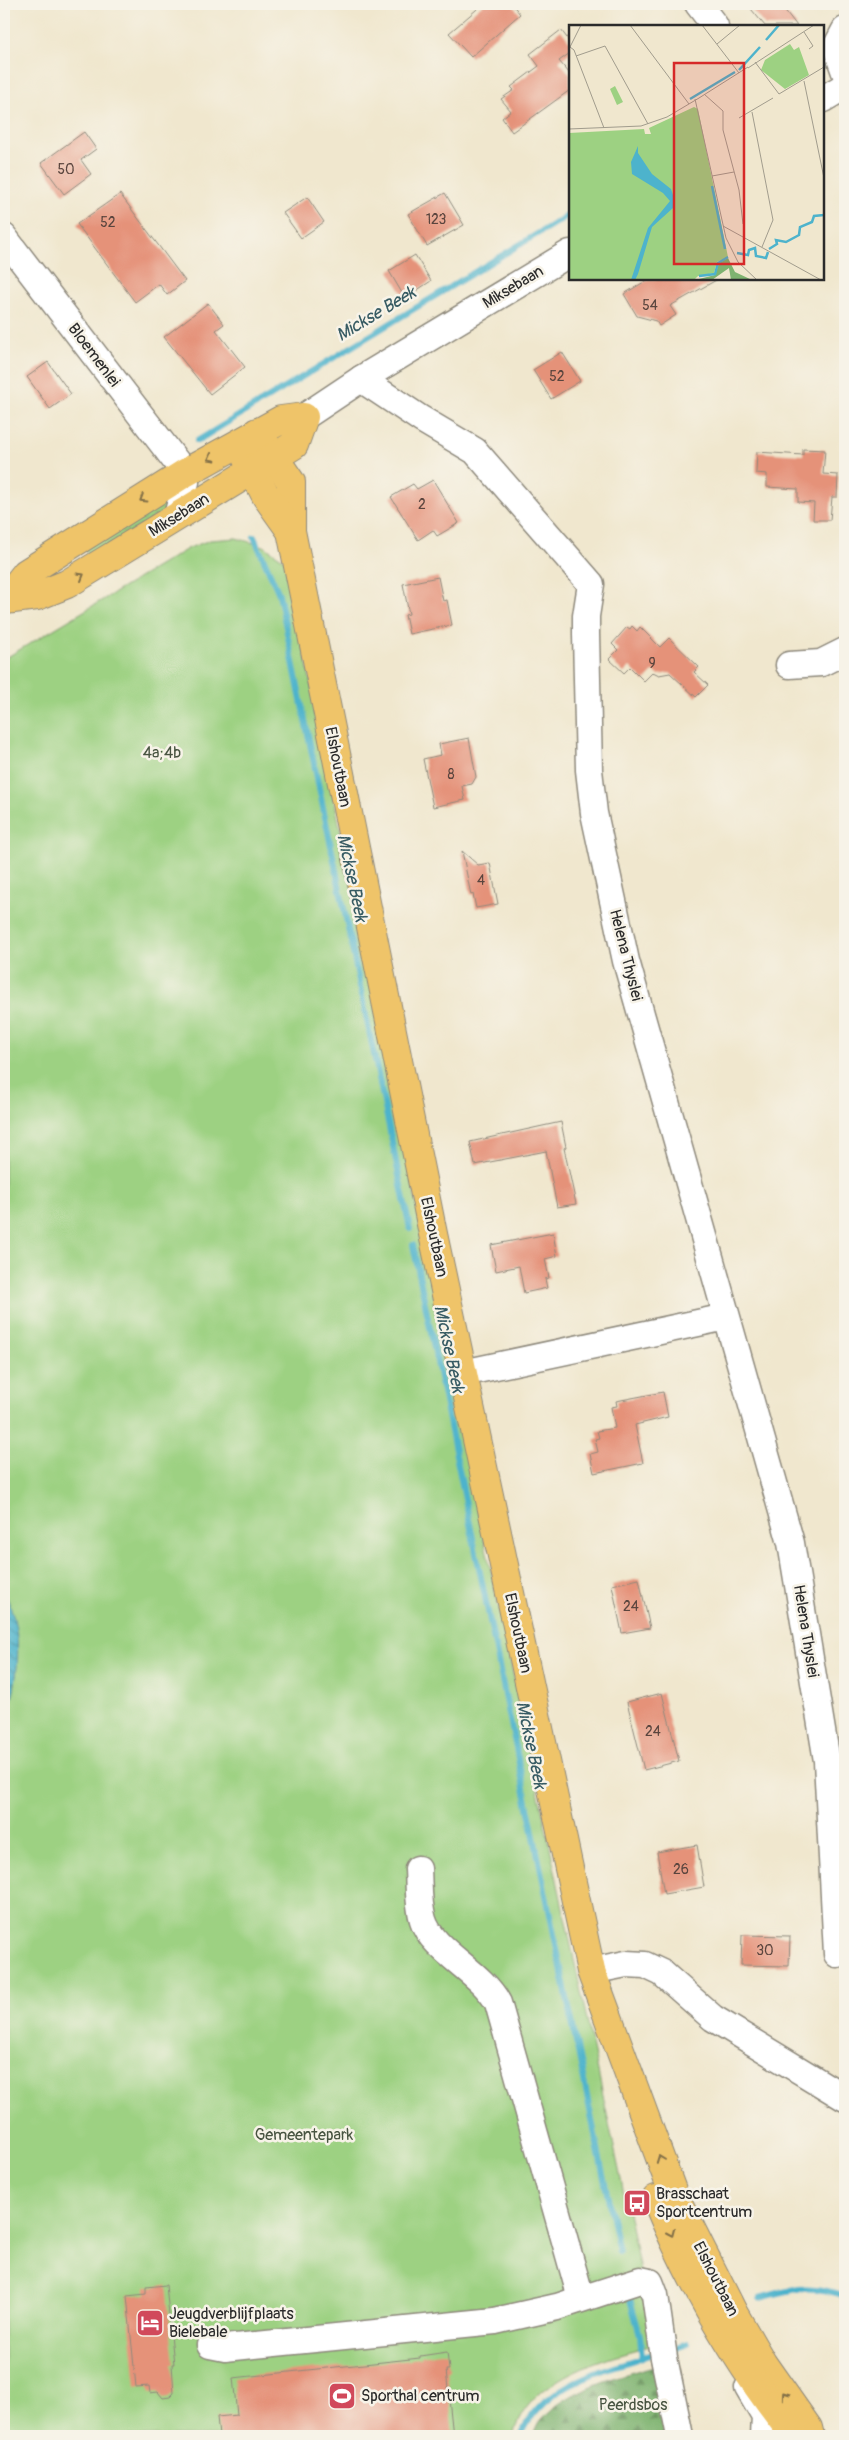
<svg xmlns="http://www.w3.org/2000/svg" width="849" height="2440" viewBox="0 0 849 2440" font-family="Pangolin,sans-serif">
  <defs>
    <pattern id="grass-tufts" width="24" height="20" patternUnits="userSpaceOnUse" patternTransform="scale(1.25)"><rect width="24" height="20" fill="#9dd182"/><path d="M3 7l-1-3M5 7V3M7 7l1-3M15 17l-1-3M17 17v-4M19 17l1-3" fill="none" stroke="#87b470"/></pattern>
    <pattern id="forest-firs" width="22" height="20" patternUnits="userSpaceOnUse" patternTransform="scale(1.25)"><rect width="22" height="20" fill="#7eb370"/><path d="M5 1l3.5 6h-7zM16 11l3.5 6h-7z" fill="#67925c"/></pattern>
    <pattern id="water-waves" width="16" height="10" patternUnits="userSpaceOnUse" patternTransform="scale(1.25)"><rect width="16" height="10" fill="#4db3cc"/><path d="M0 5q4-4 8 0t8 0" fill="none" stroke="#4092a6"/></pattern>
  </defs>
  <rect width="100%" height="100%" fill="#f7f3e8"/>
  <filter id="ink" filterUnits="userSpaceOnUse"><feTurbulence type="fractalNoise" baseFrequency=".02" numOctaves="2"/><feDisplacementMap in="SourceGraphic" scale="10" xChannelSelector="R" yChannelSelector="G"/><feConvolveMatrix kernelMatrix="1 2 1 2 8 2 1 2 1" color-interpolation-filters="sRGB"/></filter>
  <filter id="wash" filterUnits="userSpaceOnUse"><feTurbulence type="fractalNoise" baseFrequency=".0096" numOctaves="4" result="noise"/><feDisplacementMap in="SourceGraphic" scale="20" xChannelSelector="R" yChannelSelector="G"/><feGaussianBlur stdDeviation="1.12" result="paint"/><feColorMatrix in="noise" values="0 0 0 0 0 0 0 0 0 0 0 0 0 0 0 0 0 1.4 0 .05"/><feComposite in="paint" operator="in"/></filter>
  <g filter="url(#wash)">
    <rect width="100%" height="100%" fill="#f0e7ce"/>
    <polygon fill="url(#grass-tufts)" stroke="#647e56" points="177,485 172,506 90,557 81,543"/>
    <path fill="url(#forest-firs)" stroke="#546f4e" d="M657,2365L678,2436H533C536,2431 538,2423 542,2419C569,2388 620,2376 657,2365Z"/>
    <path fill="#9dd182" stroke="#647e56" d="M236,538L264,546L286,561L482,1529L635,2245L654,2345C603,2357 527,2379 513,2436H4V659L189,548L210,540Z"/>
    <path fill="url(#water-waves)" stroke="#3c6f7c" d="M4,1592C26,1633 18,1686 4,1728Z"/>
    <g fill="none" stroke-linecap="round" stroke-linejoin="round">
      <g stroke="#4db3cc" stroke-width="6">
        <polyline points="823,64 834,57"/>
        <polyline points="197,441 570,214"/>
        <polyline points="254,537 279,594 410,1229"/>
        <polyline points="413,1245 619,2252"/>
        <polyline points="629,2296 640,2335 642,2358"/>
        <path d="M760,2298C795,2288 810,2284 845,2296"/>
        <polyline points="676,2348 688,2344"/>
        <path d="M521,2436C542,2383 604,2370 653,2354"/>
      </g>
    </g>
    <g id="blocks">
      <g fill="#e59279">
        <polygon points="483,4 512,4 520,14 471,57 449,33"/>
        <polygon points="747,4 780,4 797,26 765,26"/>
        <polygon points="561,30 570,42 570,53 559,61 570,74 570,90 512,132 502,118 511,111 501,99 514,90 511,87 539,66 530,54"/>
        <polygon points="84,132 96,149 81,160 91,174 64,194 41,163"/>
        <polygon points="445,193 464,225 427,246 408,214"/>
        <polygon points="120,194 185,281 167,295 159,284 135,302 77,224"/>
        <polygon points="307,197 324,222 301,238 283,213"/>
        <polygon points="415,255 431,281 405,298 389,271"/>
        <polygon points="649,279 718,279 670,306 676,315 659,326 656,321 637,316 624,294"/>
        <polygon points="208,303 224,324 216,330 245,367 210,394 164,337"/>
        <polygon points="562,352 580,381 551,399 533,370"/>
        <polygon points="48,362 71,394 50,409 27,377"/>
        <polygon points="803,449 825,450 823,474 838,475 837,497 832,497 830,520 813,520 814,503 798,502 798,489 767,487 767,474 756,473 757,452 803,455"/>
        <polygon points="433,480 459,523 437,536 433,530 418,540 391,497 413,484 417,489"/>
        <polygon points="438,577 443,601 447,600 452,625 409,634 405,615 409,614 403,584"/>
        <polygon points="632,626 637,631 640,627 660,647 669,638 699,667 694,672 708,685 696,697 670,673 659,675 653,672 644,681 630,667 624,673 609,659 618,650 612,644 627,627 630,629"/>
        <polygon points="469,738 476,777 472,784 462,786 465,800 433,807 423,759 441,755 439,744"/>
        <polygon points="462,851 478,865 490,863 498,904 476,908 473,894 471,895"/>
        <polygon points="561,1122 566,1147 564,1148 576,1204 557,1207 546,1151 475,1165 470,1142"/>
        <polygon points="553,1233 557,1256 545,1259 549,1278 545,1279 547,1288 524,1293 519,1266 496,1271 491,1245"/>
        <polygon points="663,1392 668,1417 635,1425 643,1463 594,1473 590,1454 598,1452 595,1439 599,1438 597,1431 615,1428 611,1407 617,1406 616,1401"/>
        <polygon points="639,1579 650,1628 622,1633 612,1585"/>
        <polygon points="662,1693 679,1761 644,1770 627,1702"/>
        <polygon points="697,1845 704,1887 664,1894 657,1852"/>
        <polygon points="742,1935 790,1936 789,1966 741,1965"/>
        <polygon points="166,2285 174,2364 172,2364 174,2393 170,2397 163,2398 158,2392 150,2393 149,2386 136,2387 127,2296 146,2294 146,2287"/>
        <polygon points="447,2352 449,2370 446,2370 453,2436 219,2436 217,2417 237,2415 233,2378 420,2358 420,2356"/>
      </g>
    </g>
  </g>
  <g filter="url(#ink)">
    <use href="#blocks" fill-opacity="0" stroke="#8e897c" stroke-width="1"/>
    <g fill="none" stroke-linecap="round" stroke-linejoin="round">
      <g stroke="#8e897c" stroke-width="29">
        <g id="minor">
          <polyline points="698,4 715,26"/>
          <polyline points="845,30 836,47 845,72"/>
          <polyline points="823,99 845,86"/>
          <polyline points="4,237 185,473 186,482 177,516"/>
          <polyline points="361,379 421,419 475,451 591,584 586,616 586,634 589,770 594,813 626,961 791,1543 827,1761 837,1954"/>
          <polyline points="304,417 361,379 570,253"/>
          <polyline points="789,665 821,663 845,651"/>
          <polyline points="463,1373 726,1317"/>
          <path d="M418,1869C419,1885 418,1904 423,1920C432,1951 481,1971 498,2003L581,2298"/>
          <polyline points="591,1971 626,1964 645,1965 662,1973 713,2018 845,2098"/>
          <polyline points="210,2345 225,2348 495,2321 557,2307 640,2280 650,2282 655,2295 664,2358 680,2436"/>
          <polyline points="748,2388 765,2417 764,2436"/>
        </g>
      </g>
      <g stroke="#8e897c" stroke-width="30">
        <g id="major">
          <polyline points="257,432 291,482 291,531 330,724 433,1234 591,1971 673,2193 734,2314 763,2364 808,2428 810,2436"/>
          <polyline points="245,455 266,496 291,531"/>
          <polyline points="4,601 26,573 185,473 281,420 304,417 294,445 67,584 37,596 5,600"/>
          <path d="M656,2199C691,2284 737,2364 794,2435"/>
        </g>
      </g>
      <use href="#minor" stroke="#fff" stroke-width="26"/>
      <use href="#major" stroke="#efc469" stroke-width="28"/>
    </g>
    <defs><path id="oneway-chevron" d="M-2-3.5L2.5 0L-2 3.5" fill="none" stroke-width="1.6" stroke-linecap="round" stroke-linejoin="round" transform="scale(1.25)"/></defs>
    <g stroke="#837047">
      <use href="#oneway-chevron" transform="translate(211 458) rotate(151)"/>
      <use href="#oneway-chevron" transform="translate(143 499) rotate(148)"/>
      <use href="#oneway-chevron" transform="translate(81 576) rotate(-30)"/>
      <use href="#oneway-chevron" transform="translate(660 2159) rotate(-111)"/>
      <use href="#oneway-chevron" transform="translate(671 2233) rotate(66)"/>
      <use href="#oneway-chevron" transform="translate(785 2395) rotate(-125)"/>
    </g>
  </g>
  <defs>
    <g id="bus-square" transform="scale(1.4375)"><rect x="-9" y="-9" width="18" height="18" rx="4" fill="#d1495b" stroke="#f7f3e8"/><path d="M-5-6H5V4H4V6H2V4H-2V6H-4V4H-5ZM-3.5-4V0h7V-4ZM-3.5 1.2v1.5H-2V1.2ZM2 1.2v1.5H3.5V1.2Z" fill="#fff"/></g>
    <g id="hotel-square" transform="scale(1.4375)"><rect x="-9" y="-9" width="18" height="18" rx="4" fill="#d1495b" stroke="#f7f3e8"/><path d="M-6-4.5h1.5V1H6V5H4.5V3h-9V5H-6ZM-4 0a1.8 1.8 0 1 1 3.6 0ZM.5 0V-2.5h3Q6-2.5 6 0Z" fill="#fff"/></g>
    <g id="stadium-square" transform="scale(1.4375)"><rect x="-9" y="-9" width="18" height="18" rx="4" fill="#d1495b" stroke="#f7f3e8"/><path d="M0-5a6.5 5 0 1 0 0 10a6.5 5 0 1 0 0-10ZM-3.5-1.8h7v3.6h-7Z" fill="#fff"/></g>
  </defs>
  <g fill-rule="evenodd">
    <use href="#bus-square" x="637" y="2203"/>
    <use href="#hotel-square" x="150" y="2323"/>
    <use href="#stadium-square" x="342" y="2396"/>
  </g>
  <g text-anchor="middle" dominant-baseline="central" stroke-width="5" stroke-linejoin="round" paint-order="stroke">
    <g font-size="14" fill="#5a453e">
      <text x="66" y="169">50</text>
      <text x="436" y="219">123</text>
      <text x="108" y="222">52</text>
      <text x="650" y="305">54</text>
      <text x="557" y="376">52</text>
      <text x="422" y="504">2</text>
      <text x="652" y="663">9</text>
      <text x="451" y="774">8</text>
      <text x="481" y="880">4</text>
      <text x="631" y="1606">24</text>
      <text x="653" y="1731">24</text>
      <text x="681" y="1869">26</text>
      <text x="765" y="1950">30</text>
    </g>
    <g font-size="16" fill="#2b2b2b" stroke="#f7f3e8">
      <text transform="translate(513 287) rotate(-31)">Miksebaan</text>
      <text transform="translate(94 355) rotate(53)">Bloemenlei</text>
      <text transform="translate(179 515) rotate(-32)">Miksebaan</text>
      <text transform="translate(338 767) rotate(79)">Elshoutbaan</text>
      <text transform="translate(626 955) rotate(76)">Helena Thyslei</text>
      <text transform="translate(434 1237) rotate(78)">Elshoutbaan</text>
      <text transform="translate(806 1631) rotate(81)">Helena Thyslei</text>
      <text transform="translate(518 1633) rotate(78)">Elshoutbaan</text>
      <text transform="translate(716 2279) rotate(63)">Elshoutbaan</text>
    </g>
    <g font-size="16" fill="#485441" stroke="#f7f3e8">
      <text x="162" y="753">4a;4b</text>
      <text x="304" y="2135">Gemeentepark</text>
      <text x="633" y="2405">Peerdsbos</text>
    </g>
    <g font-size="16" fill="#2b2b2b" stroke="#f7f3e8" text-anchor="start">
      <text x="656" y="2194">Brasschaat<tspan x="656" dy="18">Sportcentrum</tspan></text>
      <text x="169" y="2314">Jeugdverblijfplaats<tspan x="169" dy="18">Bielebale</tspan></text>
      <text x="361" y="2396">Sporthal centrum</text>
    </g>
    <g font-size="18" font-style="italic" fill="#375b63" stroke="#f7f3e8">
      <text transform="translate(376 314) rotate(-31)">Mickse Beek</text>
      <text transform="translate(352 878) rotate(78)">Mickse Beek</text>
      <text transform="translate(449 1349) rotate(78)">Mickse Beek</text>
      <text transform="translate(531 1745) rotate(78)">Mickse Beek</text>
    </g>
  </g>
  <g transform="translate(569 25)">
    <rect width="255" height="255" fill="#f0e7ce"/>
    <path d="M159,233L166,247L183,255H162L160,243L143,255H126L146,250L150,238Z" fill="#7eb370"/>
    <path d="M221,19L225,25L230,22L240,50L216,64L192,45L196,35Z" fill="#9dd182"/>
    <path d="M46,61L54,77L48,80L41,64ZM125,82L129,84L159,232L148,237L145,248L129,251L125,255H0V108L75,104L76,109H82L80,103Z" fill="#9dd182"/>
    <path d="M69,121V128L83,149L102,164L106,176L104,183L83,202L69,249L66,255H62L79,203L101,176L94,168L63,149L62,137Z" fill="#4db3cc"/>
    <path fill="none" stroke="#4db3cc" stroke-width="2.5" d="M197,15L210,0M170,45L191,22M121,74L166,47M143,161L156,224M200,224L208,219L207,215L217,217L230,210L231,202L243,197L245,191L255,190M168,228L179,230L180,225L186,223L187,231L197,233L199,227M130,251L146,249L149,238L159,232"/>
    <path fill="none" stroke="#a19c8d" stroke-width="1" d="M61,0L120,79M133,0L170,48M235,7L244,21L240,24M148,19L171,0M1,22L5,25L35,103M0,24L12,0M7,31L36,21L79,99M186,37L210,69L255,42M179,43L245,0M235,56L255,153M135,69L154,86V105L170,165L174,199M130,73L179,42M126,74L157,213L169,237L188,255M183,87L204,195L193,222M170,93L204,73M0,104L72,101L98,92L130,73M143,151L165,147M154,201L252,255"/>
    <path fill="#d62828" fill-opacity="0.15" stroke="#d62828" stroke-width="2.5" d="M105,38H175V239H105Z"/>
    <rect width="255" height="255" fill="none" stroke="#2b2b2b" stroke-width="2.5"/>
  </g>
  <rect width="849" height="2440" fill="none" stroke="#f7f3e8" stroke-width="20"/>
</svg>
